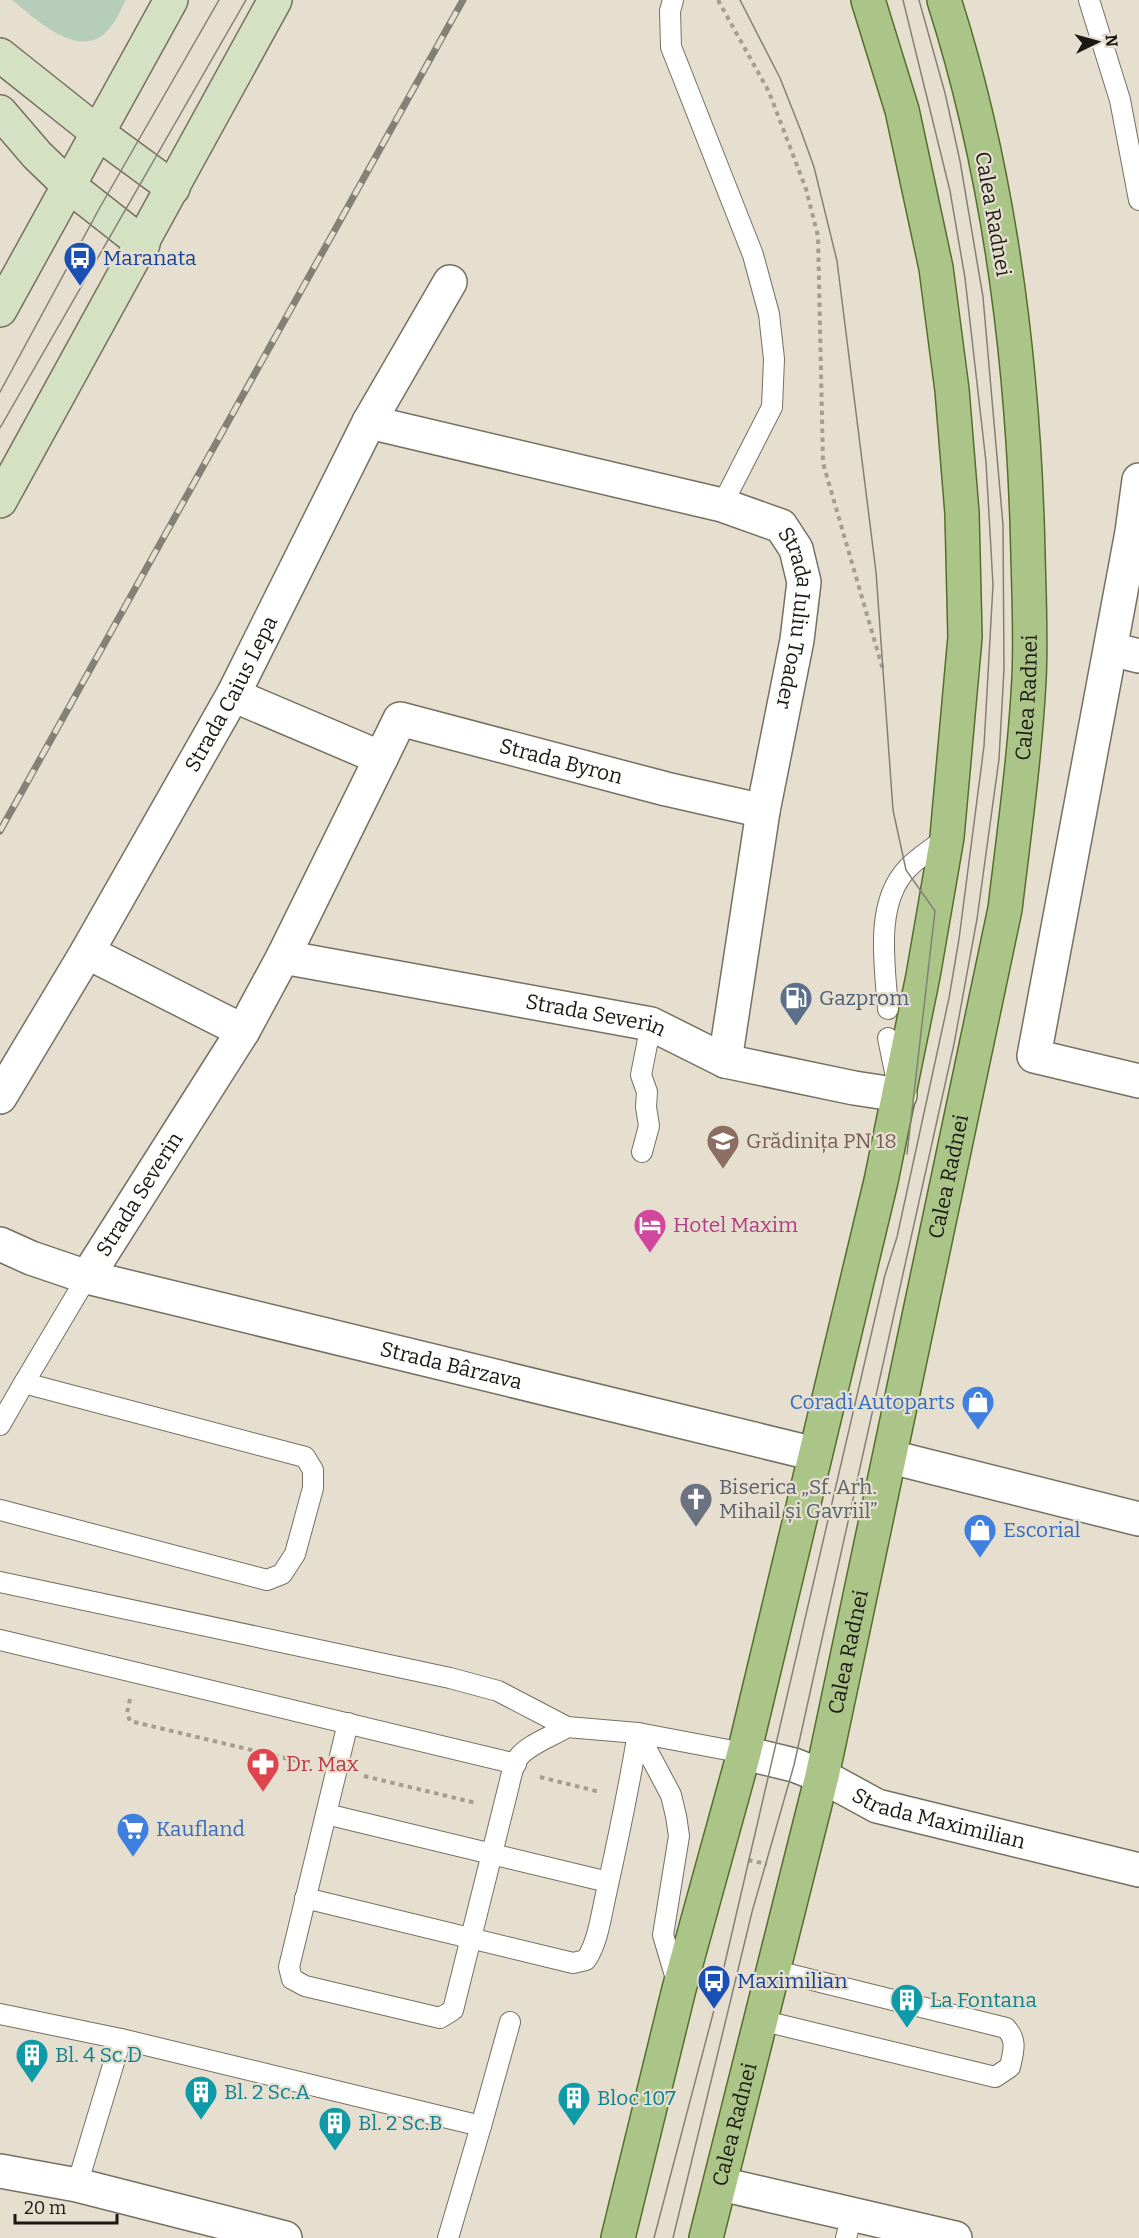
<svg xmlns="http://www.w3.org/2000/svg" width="1139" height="2238" viewBox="0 0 1139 2238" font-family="Bitter,serif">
  <rect width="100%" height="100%" fill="#e6dfcf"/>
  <path fill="#b6cdba" d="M12,0H126C121,8 118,18 112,25C84,66 37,20 12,0Z"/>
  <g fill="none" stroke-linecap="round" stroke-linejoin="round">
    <g stroke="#767062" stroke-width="22">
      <g id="lane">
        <polyline points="673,0 670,11 671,47 753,255 769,314 774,359 772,407 722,505"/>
        <polyline points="1089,0 1120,100 1139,200"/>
        <path d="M888,1009C885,966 874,904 907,869C918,857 934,848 947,837"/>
        <polyline points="888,1038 896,1077"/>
        <polyline points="642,1152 649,1126 646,1107 647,1092 641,1075 651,1024"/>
        <polyline points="0,1425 24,1383"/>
        <polyline points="0,1510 267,1580 282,1574 295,1554 313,1488 313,1470 305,1457 24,1383 87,1277"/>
        <polyline points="0,1582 450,1678 498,1691 567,1727 638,1733 744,1753"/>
        <polyline points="0,1640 516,1764"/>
        <path d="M348,1723L289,1967L292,1979L305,1986L440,2018L453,2010L509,1785C511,1776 513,1765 518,1758C527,1745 553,1736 567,1727"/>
        <polyline points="638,1733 671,1795 676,1816 679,1836 663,1935 677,1982"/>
        <polyline points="326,1814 608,1882"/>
        <path d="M305,1898L573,1963L586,1960C598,1942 601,1916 606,1894C618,1840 629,1787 638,1733"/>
        <polyline points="0,2014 121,2039 481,2126 448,2238"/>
        <path d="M760,2020L995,2077L1010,2067C1013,2052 1018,2041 1006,2028L772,1970"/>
        <polyline points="481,2126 510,2022"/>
        <polyline points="77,2185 121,2039"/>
        <polyline points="846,2238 852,2214"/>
      </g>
    </g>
    <g stroke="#767062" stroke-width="36">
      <g id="street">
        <path id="s1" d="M369,422L722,505L781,526L796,549L804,582L797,640L763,811L725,1061"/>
        <polyline points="1139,480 1132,532 1034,1056 1139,1081"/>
        <polyline points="1111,649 1139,656"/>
        <path id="s2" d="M381,758L400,719L666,789L763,811"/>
        <polyline points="87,952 243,1031"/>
        <path id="s3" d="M283,957L651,1024L725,1061L854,1088L900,1095"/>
        <path id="s4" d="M0,1097L87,952L233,695L369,422L450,282"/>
        <path id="s5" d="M0,1244L31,1258L87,1277L815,1454"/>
        <path id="s6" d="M87,1277L243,1031L283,957L381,758L233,695"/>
        <polyline points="891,1457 1139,1519"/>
        <path id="s7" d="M744,1753L794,1765L822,1776L877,1806L1139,1870"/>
        <polyline points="0,2171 77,2185 285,2238"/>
        <polyline points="721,2184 955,2238"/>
      </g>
    </g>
    <g stroke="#767062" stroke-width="36">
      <g id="secondary">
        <polyline points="0,55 98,133 173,188"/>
        <polyline points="0,112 37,155 68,185 143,244"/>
        <polyline points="0,310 171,0"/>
        <polyline points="0,501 275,0"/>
      </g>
    </g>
    <g stroke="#556e2b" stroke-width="36">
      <g id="primary">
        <polyline points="618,2238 679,1989 744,1753 881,1181 923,976 947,837 965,637 962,513 952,390 936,268 902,110 868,0"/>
        <path id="s8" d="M706,2238L822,1776L1005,909C1014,833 1025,756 1029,679C1031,638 1029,596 1028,555C1024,369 1001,178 944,0"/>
      </g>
    </g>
    <g stroke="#a49e92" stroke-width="4" stroke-dasharray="4.5 4.5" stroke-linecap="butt">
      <polyline points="718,0 769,92 806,189 818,236 823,463 883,670"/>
      <polyline points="130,1699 127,1713 130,1721 310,1764"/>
      <polyline points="364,1776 476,1803"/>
      <polyline points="540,1777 600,1792"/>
      <polyline points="748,1860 767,1864"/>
    </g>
    <use href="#lane" stroke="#fff" stroke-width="20"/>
    <use href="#street" stroke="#fff" stroke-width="33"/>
    <use href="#secondary" stroke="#d5e1c3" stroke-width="33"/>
    <use href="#primary" stroke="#abc488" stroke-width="33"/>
    <g stroke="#858075" stroke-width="1.5">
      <polyline points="740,0 780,78 801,131 814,167 837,261 876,572 893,810 906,870 935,911 907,1154"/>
      <polyline points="0,392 99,209 219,0"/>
      <polyline points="0,428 246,0"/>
      <polyline points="654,2238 714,2010 885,1275 897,1237 949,998 959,939 984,746 993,585 986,462 965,278 950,191 903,0"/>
      <polyline points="673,2238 752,1912 794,1765 954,1044 977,919 999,759 1004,669 1003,525 983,297 960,161 945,93 919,0"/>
    </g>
    <g stroke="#858075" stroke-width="7">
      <polyline id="rail" points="0,831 463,0"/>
    </g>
    <use href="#rail" stroke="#e6dfcf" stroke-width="4.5" stroke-dasharray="14" stroke-linecap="butt"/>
  </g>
  <defs>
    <g id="bus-pin" transform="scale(1.725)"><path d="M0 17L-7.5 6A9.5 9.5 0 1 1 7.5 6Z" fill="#1a4fb4" stroke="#e6dfcf"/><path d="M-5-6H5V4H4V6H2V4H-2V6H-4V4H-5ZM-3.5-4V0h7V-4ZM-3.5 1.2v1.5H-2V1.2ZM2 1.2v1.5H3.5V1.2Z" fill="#fff"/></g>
    <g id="fuel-pin" transform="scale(1.725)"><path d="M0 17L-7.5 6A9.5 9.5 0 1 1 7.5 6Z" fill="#5c6f8a" stroke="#e6dfcf"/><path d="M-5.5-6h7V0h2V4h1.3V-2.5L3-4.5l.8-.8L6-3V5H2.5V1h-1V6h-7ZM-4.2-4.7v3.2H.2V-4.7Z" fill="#fff"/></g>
    <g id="school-pin" transform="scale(1.725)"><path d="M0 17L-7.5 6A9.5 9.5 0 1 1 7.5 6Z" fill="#8d6e63" stroke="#e6dfcf"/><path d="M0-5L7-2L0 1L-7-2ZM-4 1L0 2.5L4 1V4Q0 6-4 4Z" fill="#fff"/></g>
    <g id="hotel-pin" transform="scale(1.725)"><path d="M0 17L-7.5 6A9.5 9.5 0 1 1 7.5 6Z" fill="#d1479c" stroke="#e6dfcf"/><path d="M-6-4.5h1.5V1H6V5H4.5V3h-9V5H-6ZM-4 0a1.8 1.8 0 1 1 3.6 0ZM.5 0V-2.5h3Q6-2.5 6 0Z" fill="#fff"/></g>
    <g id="shop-pin" transform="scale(1.725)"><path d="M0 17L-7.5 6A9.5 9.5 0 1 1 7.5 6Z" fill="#3f7fe0" stroke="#e6dfcf"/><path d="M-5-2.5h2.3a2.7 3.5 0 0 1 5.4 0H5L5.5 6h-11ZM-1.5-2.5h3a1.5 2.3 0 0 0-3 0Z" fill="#fff"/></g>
    <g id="church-pin" transform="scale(1.725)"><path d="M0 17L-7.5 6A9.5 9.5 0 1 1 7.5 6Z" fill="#6b7280" stroke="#e6dfcf"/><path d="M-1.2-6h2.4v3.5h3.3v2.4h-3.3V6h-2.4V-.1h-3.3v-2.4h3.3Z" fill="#fff"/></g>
    <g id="pharmacy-pin" transform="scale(1.725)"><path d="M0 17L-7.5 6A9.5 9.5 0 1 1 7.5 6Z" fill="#e0444e" stroke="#e6dfcf"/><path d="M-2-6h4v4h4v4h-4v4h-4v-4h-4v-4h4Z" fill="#fff"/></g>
    <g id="supermarket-pin" transform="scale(1.725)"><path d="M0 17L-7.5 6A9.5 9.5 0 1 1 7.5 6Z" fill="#3f7fe0" stroke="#e6dfcf"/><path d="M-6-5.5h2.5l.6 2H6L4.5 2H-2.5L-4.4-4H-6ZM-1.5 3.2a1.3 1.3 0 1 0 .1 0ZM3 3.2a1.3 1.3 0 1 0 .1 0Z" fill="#fff"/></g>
    <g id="building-pin" transform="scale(1.725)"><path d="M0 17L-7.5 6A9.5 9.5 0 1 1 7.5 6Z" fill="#0f9aa8" stroke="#e6dfcf"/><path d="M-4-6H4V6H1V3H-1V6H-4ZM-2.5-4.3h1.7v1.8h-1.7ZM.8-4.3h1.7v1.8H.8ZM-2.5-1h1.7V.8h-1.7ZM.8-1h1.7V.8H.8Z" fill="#fff"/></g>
  </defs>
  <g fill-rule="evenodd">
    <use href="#bus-pin" x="80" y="258"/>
    <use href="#fuel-pin" x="796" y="998"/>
    <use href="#school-pin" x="723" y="1141"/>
    <use href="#hotel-pin" x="650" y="1225"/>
    <use href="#shop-pin" x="978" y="1402"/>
    <use href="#church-pin" x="696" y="1499"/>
    <use href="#shop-pin" x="980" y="1530"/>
    <use href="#pharmacy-pin" x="263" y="1764"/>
    <use href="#supermarket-pin" x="133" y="1829"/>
    <use href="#bus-pin" x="714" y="1981"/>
    <use href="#building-pin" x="907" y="2000"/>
    <use href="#building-pin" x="32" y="2055"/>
    <use href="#building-pin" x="201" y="2092"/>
    <use href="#building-pin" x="574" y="2098"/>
    <use href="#building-pin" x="335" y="2123"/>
  </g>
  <g text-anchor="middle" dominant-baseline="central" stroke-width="4.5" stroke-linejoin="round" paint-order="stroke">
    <g font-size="21" fill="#1c1914" stroke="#e6dfcf">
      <text transform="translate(993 214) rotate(80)">Calea Radnei</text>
      <text stroke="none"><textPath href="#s1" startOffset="522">Strada Iuliu Toader</textPath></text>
      <text stroke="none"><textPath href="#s4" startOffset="465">Strada Caius Lepa</textPath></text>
      <text stroke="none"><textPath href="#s8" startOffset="1575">Calea Radnei</textPath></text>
      <text stroke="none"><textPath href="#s2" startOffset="210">Strada Byron</textPath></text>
      <text stroke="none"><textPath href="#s3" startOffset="318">Strada Severin</textPath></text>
      <text stroke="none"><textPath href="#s8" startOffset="1089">Calea Radnei</textPath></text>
      <text stroke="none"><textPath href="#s6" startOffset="98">Strada Severin</textPath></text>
      <text stroke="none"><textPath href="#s5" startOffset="468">Strada Bârzava</textPath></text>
      <text stroke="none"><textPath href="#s8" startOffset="603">Calea Radnei</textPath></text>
      <text stroke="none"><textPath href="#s7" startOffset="207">Strada Maximilian</textPath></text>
      <text stroke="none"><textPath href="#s8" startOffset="117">Calea Radnei</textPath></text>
    </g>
    <g font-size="21" fill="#164399" stroke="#e6dfcf" text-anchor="start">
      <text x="103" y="258">Maranata</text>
      <text x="737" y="1981">Maximilian</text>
    </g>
    <g font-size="21" fill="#4e5e75" stroke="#e6dfcf" text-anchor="start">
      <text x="819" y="998">Gazprom</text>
    </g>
    <g font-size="21" fill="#785e54" stroke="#e6dfcf" text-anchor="start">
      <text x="746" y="1141">Grădinița PN 18</text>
    </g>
    <g font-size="21" fill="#b23c85" stroke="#e6dfcf" text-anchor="start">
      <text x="673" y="1225">Hotel Maxim</text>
    </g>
    <g font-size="21" fill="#366cbe" stroke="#e6dfcf" text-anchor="start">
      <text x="955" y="1402" text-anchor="end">Coradi Autoparts</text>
      <text x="1003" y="1530">Escorial</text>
      <text x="156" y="1829">Kaufland</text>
    </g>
    <g font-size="21" fill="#5b616d" stroke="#e6dfcf" text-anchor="start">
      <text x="719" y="1487">Biserica „Sf. Arh.<tspan x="719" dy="24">Mihail și Gavriil”</tspan></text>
    </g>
    <g font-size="21" fill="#be3a42" stroke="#e6dfcf" text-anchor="start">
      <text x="286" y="1764">Dr. Max</text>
    </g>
    <g font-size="21" fill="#0d838f" stroke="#e6dfcf" text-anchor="start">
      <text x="930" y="2000">La Fontana</text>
      <text x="55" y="2055">Bl. 4 Sc.D</text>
      <text x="224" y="2092">Bl. 2 Sc.A</text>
      <text x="597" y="2098">Bloc 107</text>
      <text x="358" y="2123">Bl. 2 Sc.B</text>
    </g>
  </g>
  <g transform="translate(1097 42) rotate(85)" stroke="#e6dfcf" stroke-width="4.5" paint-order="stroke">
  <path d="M0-4.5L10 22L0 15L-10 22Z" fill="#1c1914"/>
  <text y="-9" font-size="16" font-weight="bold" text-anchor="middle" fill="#1c1914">N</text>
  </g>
  <path d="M15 2214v9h102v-9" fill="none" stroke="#1c1914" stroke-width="3"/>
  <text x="24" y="2214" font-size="18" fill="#1c1914" stroke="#e6dfcf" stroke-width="4.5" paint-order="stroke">20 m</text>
</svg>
